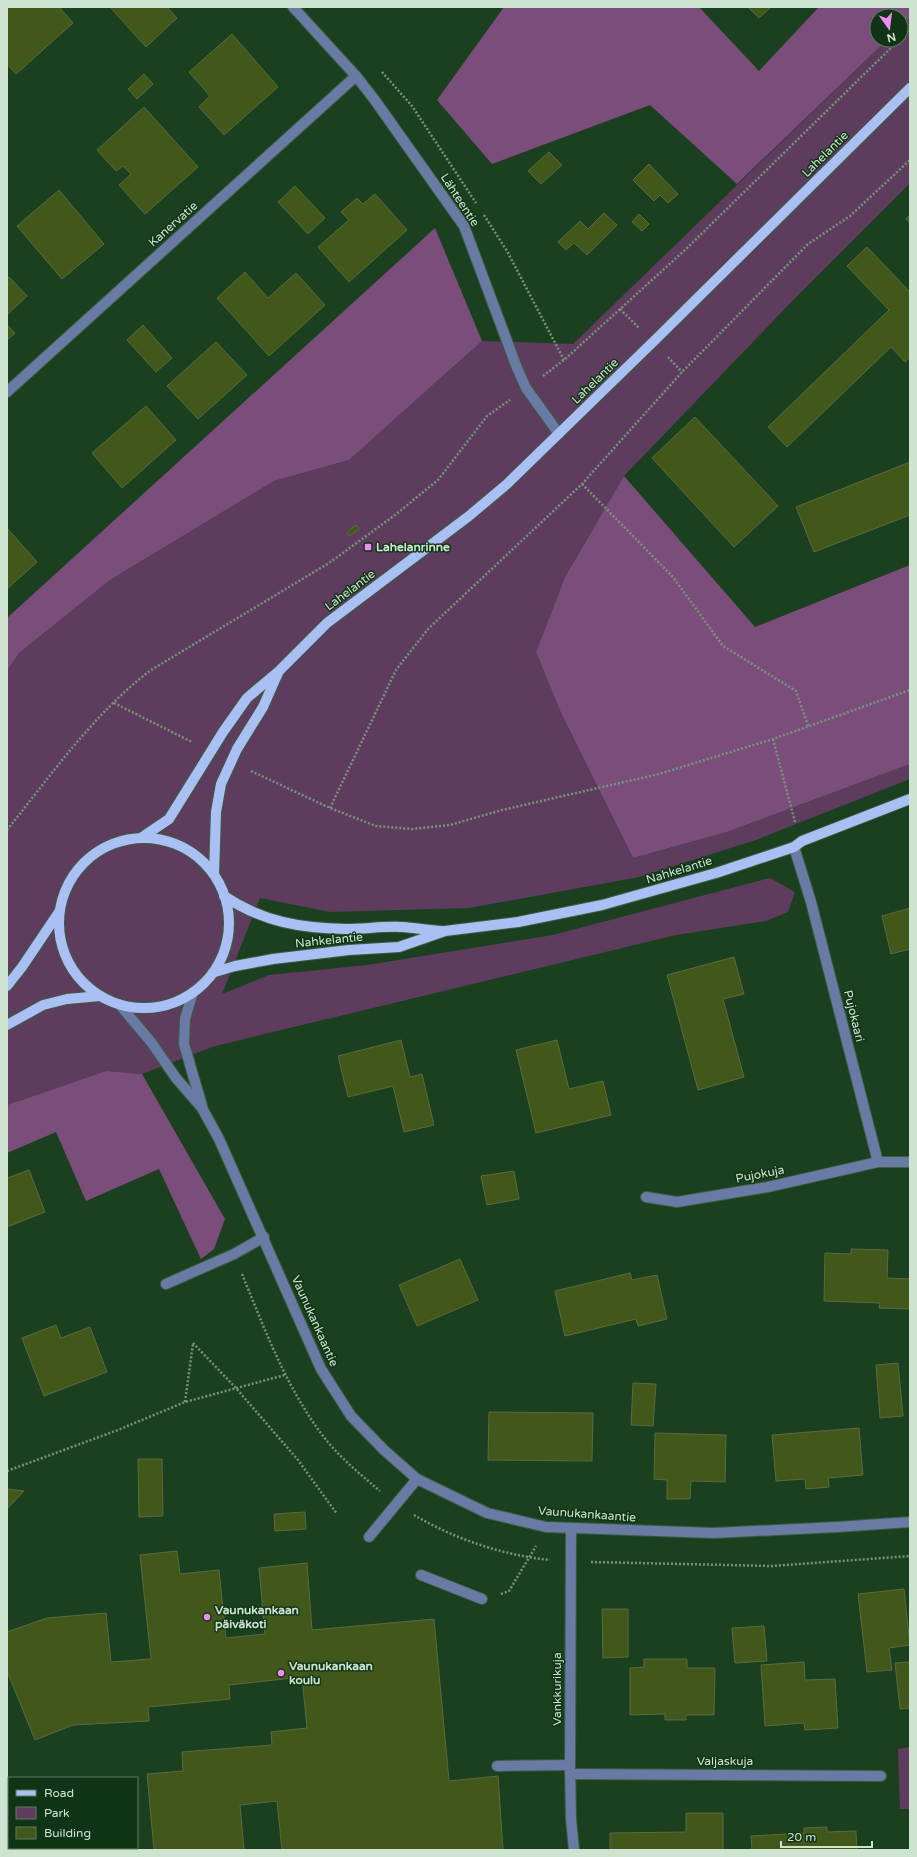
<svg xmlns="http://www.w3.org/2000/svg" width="917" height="1857" viewBox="0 0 917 1857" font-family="'Varela Round',sans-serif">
  <rect width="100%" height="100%" fill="#1b4020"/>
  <g fill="#5e3c5e">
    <polygon points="910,18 910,183 800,293 624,476 565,577 536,652 561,713 633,858 727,832 910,764 910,779 756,840 639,877 469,908 330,912 260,898 222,994 269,975 367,965 553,935 770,878 795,892 788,912 766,921 676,935 215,1046 142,1074 106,1071 7,1105 7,671 19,653 110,580 274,481 349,460 482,341 573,344 887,40 901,40 901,27"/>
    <polygon points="910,1747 910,1809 900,1809 898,1749"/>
  </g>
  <g fill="#7b4d7b">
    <polygon points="504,7 699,7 759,71 819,7 910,7 910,18 901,27 901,16 877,16 877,40 887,40 737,184 650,105 492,164 437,100"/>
    <polygon points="435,228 482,341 349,460 274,481 110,580 19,653 7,671 7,618"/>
    <polygon points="624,476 755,627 910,565 910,764 727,832 633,858 561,713 536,652 565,577"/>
    <polygon points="106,1071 142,1074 225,1219 214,1249 201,1259 159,1169 86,1201 56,1132 7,1153 7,1105"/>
    <polygon points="7,1783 9,1784 9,1848 91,1848 92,1850 7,1850"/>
  </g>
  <g fill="#42581a" stroke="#596b3f">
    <polygon points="7,7 59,7 73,23 16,74 7,64"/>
    <polygon points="110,7 167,7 177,18 146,47"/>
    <polygon points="748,7 771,7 759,18"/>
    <polygon points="232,34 278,87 224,135 199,107 210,96 189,72"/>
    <polygon points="144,74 153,84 137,99 128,89"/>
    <polygon points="144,107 198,167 145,214 119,185 131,174 123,166 116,171 97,150"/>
    <polygon points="549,152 562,165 541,184 528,171"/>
    <polygon points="649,164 678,194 668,203 660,195 654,201 633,180"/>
    <polygon points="295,186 325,218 308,234 278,202"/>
    <polygon points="59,190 104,244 62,279 17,226"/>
    <polygon points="375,194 407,230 349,282 318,247 349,220 341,212 357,198 363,204"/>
    <polygon points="604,213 617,225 587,255 574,243 566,250 558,242 580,221 588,229"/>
    <polygon points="639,214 649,224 642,231 632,222"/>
    <polygon points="910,215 910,223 906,219"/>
    <polygon points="867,247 910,292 910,357 905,362 891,347 787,447 768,427 889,310 847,266"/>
    <polygon points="245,272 268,298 296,273 325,305 269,356 217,298"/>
    <polygon points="9,277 27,296 7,315 7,278"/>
    <polygon points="7,325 15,333 7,340"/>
    <polygon points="143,325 172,358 156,372 127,340"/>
    <polygon points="216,342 247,375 198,419 167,386"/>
    <polygon points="146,406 176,440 122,488 92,453"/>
    <polygon points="695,417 778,506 734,547 652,458"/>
    <polygon points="910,462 910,515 814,552 796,507"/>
    <polygon points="356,525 359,529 350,536 347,532"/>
    <polygon points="7,528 37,562 7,589"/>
    <polygon points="910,908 910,949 891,954 882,916"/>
    <polygon points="734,957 744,994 723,999 744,1077 698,1090 667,975"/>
    <polygon points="401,1040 410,1077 422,1074 434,1125 404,1132 393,1086 348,1097 338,1056"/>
    <polygon points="557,1040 569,1089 603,1081 611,1115 536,1133 516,1050"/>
    <polygon points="29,1170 45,1212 7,1227 7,1178"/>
    <polygon points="514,1171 519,1199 487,1205 481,1176"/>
    <polygon points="851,1249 888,1250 887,1278 910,1279 910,1309 879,1308 880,1303 824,1301 825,1253 851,1254"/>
    <polygon points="460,1259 478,1300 417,1326 399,1285"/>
    <polygon points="630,1273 632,1280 657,1275 667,1319 638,1326 636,1319 565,1336 555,1291"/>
    <polygon points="56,1325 61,1338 90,1327 107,1372 44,1396 22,1338"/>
    <polygon points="898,1363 903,1416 880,1418 876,1365"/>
    <polygon points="633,1383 656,1384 653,1426 631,1425"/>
    <polygon points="489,1412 593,1413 592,1461 488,1460"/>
    <polygon points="859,1428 863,1475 828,1478 829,1487 806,1489 805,1479 776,1481 772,1435"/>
    <polygon points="655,1433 726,1435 725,1482 691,1481 690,1499 667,1499 667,1480 654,1479"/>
    <polygon points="138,1459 162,1459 163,1516 139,1517"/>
    <polygon points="7,1489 24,1491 7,1509"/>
    <polygon points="305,1512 306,1529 275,1531 274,1514"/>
    <polygon points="177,1551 180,1574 219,1570 226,1638 265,1634 259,1568 307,1563 312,1630 434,1619 449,1781 498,1776 503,1850 282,1850 277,1801 240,1805 244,1850 154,1850 147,1774 183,1771 182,1752 272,1745 271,1732 307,1728 302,1677 229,1685 230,1699 148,1707 149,1721 73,1725 35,1740 7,1671 7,1632 47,1618 106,1613 111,1662 151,1659 140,1555"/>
    <polygon points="904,1589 910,1645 889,1648 892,1670 867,1672 858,1594"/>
    <polygon points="602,1609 628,1609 628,1657 603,1658"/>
    <polygon points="764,1626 767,1661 735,1663 732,1628"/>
    <polygon points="644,1659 687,1659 687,1668 715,1668 714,1715 686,1715 686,1720 665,1720 665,1714 630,1715 630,1668 644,1667"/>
    <polygon points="804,1662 805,1680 835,1679 838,1728 805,1730 804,1723 765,1726 761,1665"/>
    <polygon points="910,1662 910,1708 900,1709 895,1663"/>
    <polygon points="686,1813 723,1813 723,1850 610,1850 610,1833 686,1832"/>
    <polygon points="827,1827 827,1832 856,1831 857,1850 752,1850 751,1836 804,1833 804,1828"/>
  </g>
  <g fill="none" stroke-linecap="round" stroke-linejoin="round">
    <g stroke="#3b5d40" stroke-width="12">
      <g id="minor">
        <polyline points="293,7 356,76 374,99 464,226 517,368 526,388 559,434"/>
        <polyline points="7,392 356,76"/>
        <polyline points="794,847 811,902 878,1162 910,1162"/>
        <polyline points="193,992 185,1019 184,1044 202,1106"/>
        <polyline points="119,1004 151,1042 176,1078 202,1108 219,1139 321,1369 351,1416 384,1450 417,1479 487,1513 546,1527 714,1533 837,1527 910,1522"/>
        <polyline points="646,1197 677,1202 768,1187 878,1162"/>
        <polyline points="166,1284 234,1254 264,1237"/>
        <polyline points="571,1528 570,1765 571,1819 574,1850"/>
        <polyline points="369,1537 417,1479"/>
        <polyline points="421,1575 482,1599"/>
        <polyline points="497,1766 570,1765"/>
        <polyline points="570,1774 881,1776"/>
      </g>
    </g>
    <g stroke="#3b5d40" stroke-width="12">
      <g id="major">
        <polyline points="141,838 169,819 223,732 247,698 279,671 327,623 469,516 507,484 653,342 910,88"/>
        <circle cx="144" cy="923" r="85"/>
        <polyline points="214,874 216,812 221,784 237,749 263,707 278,673"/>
        <path d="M224,896C263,922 300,928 346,929C365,929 383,926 402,927C415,928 428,930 441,931"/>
        <polyline points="215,972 235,966 273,959 349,950 399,947 445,931 518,922 602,905 716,873 794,847 802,841 910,799"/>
        <polyline points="7,986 22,967 59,912"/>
        <polyline points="7,1025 43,1005 67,999 100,996"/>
      </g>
    </g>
    <g stroke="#77947b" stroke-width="2.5" stroke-dasharray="2 2" stroke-linecap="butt">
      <polyline points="901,38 910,29"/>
      <polyline points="382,72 412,106 476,203"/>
      <polyline points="484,215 507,251 564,360"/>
      <polyline points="620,309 639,328"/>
      <polyline points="668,357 682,372"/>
      <polyline points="543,376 564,360 685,250 899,40"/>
      <polyline points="582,484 673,577 723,646 796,691 808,726"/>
      <polyline points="114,703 192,742"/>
      <polyline points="773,739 795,822"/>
      <polyline points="251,771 330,808 376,826 412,829 450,825 502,810 659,774 773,739 910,690"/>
      <polyline points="330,808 396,670 428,629 582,484 682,372 808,244 850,216 910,160"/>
      <path d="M7,830C52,774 94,713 151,670L329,563L395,515L438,480L487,416L510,400"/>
      <path d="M242,1274C265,1330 286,1387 323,1436C339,1457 360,1474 380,1491"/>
      <polyline points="193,1343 235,1387 298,1460 337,1514"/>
      <polyline points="185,1402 193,1344"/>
      <polyline points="7,1471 118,1430 185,1402 285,1375"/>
      <path d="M414,1515C455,1539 502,1555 550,1560"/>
      <polyline points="591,1562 772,1566 910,1556"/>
      <polyline points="501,1594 509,1591 536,1546"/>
      <polyline points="7,1847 10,1850"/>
    </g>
    <use href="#minor" stroke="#697ba5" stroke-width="10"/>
    <use href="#major" stroke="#aabff3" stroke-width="10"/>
  </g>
  <g fill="#f28af3" stroke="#103516" stroke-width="1.5">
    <rect x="364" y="543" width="8" height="8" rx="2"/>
    <circle cx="207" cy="1617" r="4"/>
    <circle cx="281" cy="1673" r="4"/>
  </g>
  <g text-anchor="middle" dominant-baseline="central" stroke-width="3" stroke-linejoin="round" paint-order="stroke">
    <g font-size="12" fill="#cee3d0" stroke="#103516">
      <text transform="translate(825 154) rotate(-45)">Lahelantie</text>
      <text transform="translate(460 200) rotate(57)">Lähteentie</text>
      <text transform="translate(173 224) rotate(-42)">Kanervatie</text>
      <text transform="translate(595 381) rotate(-44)">Lahelantie</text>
      <text transform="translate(350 590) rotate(-37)">Lahelantie</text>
      <text transform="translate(679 870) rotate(-17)">Nahkelantie</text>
      <text transform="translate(329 940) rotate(-6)">Nahkelantie</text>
      <text transform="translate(854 1016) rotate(76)">Pujokaari</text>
      <text transform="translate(760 1174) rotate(-11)">Pujokuja</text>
      <text transform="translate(315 1321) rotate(66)">Vaunukankaantie</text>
      <text transform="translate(587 1514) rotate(4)">Vaunukankaantie</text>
      <text transform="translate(557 1689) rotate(-90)">Vankkurikuja</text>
      <text x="725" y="1761">Valjaskuja</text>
    </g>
    <g font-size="12" font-weight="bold" fill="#cee3d0" stroke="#103516" text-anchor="start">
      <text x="376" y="547">Lahelanrinne</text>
      <text x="215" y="1610">Vaunukankaan<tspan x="215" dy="14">päiväkoti</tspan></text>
      <text x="289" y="1666">Vaunukankaan<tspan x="289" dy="14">koulu</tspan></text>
    </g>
  </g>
  <rect width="917" height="1857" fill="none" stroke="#cee3d0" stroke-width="16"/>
  <rect x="8" y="1777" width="130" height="72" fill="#103516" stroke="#5c7b60"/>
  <rect x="16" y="1790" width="20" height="6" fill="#aabff3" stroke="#5c7b60"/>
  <text x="44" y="1797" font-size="12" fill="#cee3d0">Road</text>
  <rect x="16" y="1807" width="20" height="12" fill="#5e3c5e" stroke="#5c7b60"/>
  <text x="44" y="1817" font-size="12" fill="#cee3d0">Park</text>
  <rect x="16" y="1827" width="20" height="12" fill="#42581a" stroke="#5c7b60"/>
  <text x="44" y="1837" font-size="12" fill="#cee3d0">Building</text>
  <g transform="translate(889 28) rotate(166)"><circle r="19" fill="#103516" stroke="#5c7b60"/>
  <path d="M0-3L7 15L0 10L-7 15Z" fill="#f28af3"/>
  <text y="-6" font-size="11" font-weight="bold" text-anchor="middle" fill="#cee3d0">N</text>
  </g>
  <path d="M781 1841v6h91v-6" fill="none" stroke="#cee3d0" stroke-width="2"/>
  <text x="787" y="1841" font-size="12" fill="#cee3d0" stroke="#103516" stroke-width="3" paint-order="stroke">20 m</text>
</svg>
